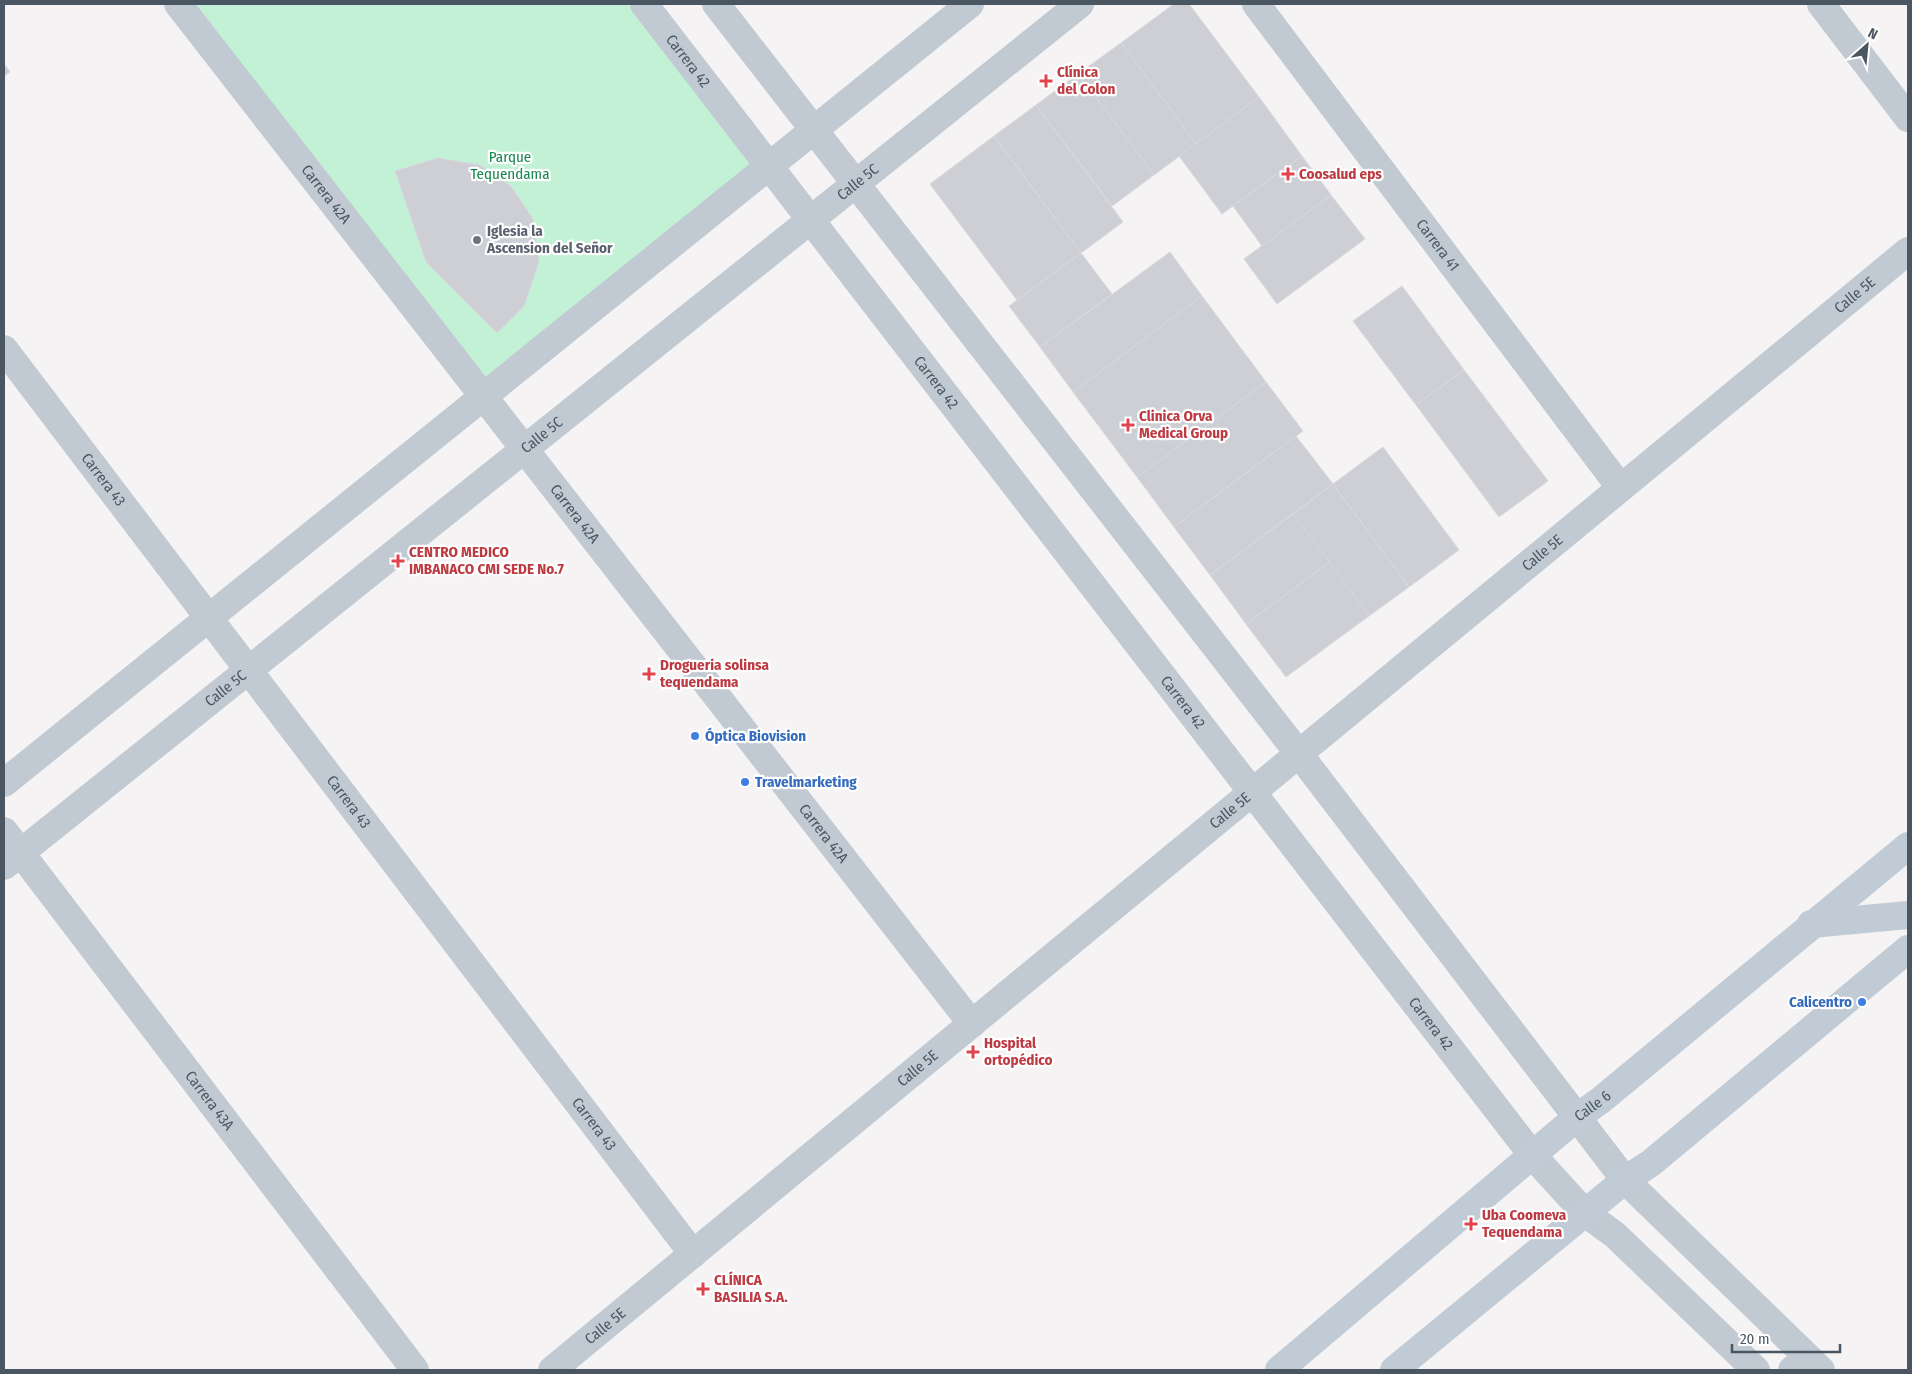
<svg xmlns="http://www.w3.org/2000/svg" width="1912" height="1374" viewBox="0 0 1912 1374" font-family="'Fira Sans Condensed',sans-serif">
  <rect width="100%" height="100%" fill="#f5f3f3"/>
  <polygon fill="#c3f1d5" points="178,4 644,4 769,166 483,397"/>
  <g fill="#cdcfd5" stroke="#d7d9de">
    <polygon points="1174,4 1189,4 1259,97 1196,144 1121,43"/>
    <polygon points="1121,43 1196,144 1154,175 1078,74"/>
    <polygon points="4,64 10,72 4,76"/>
    <polygon points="1078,74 1154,175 1112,206 1036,105"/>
    <polygon points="1259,97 1302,156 1222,214 1179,156"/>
    <polygon points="1036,105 1123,222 1081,253 994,136"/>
    <polygon points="994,136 1081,253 1017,300 930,184"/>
    <polygon points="1302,156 1331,195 1262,246 1233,206"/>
    <polygon points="438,158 480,165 511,186 533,219 539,262 524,306 497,333 426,262 395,171"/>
    <polygon points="1331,195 1365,239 1277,304 1244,259"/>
    <polygon points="1170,252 1202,296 1073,392 1040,347"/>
    <polygon points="1081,253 1112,294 1040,347 1009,306"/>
    <polygon points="1402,286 1464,370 1416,405 1353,321"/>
    <polygon points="1202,296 1266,382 1137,477 1073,392"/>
    <polygon points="1464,370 1548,481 1499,517 1416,405"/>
    <polygon points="1266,382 1303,431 1174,527 1137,477"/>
    <polygon points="1296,436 1333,484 1210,575 1174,527"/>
    <polygon points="1383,447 1459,550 1409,587 1333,484"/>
    <polygon points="1333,484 1409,587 1369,616 1293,514"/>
    <polygon points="1293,514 1330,562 1246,624 1210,575"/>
    <polygon points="1330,562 1369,616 1286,677 1246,624"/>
  </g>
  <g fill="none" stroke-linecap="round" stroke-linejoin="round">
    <g stroke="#c1cad2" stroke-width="28">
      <path id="s1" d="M178,4L972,1024"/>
      <path id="s2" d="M1256,4L1620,487"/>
      <polyline points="1821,4 1908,118"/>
      <path id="s3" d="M4,349L693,1254"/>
      <polyline points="4,783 970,4"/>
      <path id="s4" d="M4,831L415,1370"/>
      <path id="s5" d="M4,866L1080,4"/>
      <path id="s6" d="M552,1370L1908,251"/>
      <polyline points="1792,1370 1808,1358"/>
    </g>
    <g stroke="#c1cad2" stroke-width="28">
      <path id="s7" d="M644,4L1533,1156L1585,1213L1615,1235L1756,1370"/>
      <polyline points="716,4 1299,754 1625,1180 1821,1370"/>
    </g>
    <g stroke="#c1cbd6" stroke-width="28">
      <polyline points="1811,924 1908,915"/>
      <path id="s8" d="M1279,1370L1576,1118L1601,1100L1908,846"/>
      <polyline points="1394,1370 1625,1180 1651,1163 1908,949"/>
    </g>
  </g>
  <g fill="#e0444e" stroke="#fff" stroke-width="2">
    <path d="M1043.5 73.5h5v5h5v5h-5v5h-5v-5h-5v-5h5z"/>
    <path d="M1285.5 166.5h5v5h5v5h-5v5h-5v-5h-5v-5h5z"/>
    <path d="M1125.5 417.5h5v5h5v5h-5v5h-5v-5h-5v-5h5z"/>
    <path d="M395.5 553.5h5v5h5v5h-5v5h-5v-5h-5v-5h5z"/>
    <path d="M646.5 666.5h5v5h5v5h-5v5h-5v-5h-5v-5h5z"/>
    <path d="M970.5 1044.5h5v5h5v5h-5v5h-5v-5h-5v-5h5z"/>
    <path d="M1468.5 1216.5h5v5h5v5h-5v5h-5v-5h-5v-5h5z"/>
    <path d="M700.5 1281.5h5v5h5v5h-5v5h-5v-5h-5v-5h5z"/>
  </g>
  <circle fill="#6b7280" stroke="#fff" stroke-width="2" cx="477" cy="240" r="5"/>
  <g fill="#3f7fe0" stroke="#fff" stroke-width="2">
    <circle cx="695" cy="736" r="5"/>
    <circle cx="745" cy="782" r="5"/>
    <circle cx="1862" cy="1002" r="5"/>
  </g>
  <g text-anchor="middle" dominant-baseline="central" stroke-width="4.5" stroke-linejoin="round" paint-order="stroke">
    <g font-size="15" fill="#4a5661" stroke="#fff">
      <text stroke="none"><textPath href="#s7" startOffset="72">Carrera 42</textPath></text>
      <text stroke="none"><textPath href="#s5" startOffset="1094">Calle 5C</textPath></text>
      <text stroke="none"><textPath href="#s1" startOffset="241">Carrera 42A</textPath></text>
      <text stroke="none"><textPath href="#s2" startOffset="302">Carrera 41</textPath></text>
      <text stroke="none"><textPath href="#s6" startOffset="1689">Calle 5E</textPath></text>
      <text stroke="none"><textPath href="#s7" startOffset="478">Carrera 42</textPath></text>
      <text stroke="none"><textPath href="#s5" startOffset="689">Calle 5C</textPath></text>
      <text stroke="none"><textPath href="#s3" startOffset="164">Carrera 43</textPath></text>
      <text stroke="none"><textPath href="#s1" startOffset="646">Carrera 42A</textPath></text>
      <text stroke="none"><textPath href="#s6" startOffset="1284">Calle 5E</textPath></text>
      <text stroke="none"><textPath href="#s5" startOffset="284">Calle 5C</textPath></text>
      <text stroke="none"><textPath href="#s7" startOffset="882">Carrera 42</textPath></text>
      <text stroke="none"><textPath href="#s3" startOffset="569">Carrera 43</textPath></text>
      <text stroke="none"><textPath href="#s6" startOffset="879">Calle 5E</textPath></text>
      <text stroke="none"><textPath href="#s1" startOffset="1051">Carrera 42A</textPath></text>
      <text stroke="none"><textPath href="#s7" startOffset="1288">Carrera 42</textPath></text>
      <text stroke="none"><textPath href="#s6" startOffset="474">Calle 5E</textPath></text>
      <text stroke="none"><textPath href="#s4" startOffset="339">Carrera 43A</textPath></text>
      <text stroke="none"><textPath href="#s8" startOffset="410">Calle 6</textPath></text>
      <text stroke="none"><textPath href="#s3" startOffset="974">Carrera 43</textPath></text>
      <text stroke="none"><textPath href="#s6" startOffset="69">Calle 5E</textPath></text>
    </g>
    <g font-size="15" font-weight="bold" fill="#be3a42" stroke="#fff" text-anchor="start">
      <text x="1057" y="72">Clínica<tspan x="1057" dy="17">del Colon</tspan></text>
      <text x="1299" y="174">Coosalud eps</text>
      <text x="1139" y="416">Clinica Orva<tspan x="1139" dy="17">Medical Group</tspan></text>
      <text x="409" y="552">CENTRO MEDICO<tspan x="409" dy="17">IMBANACO CMI SEDE No.7</tspan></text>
      <text x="660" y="665">Drogueria solinsa<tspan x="660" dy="17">tequendama</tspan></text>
      <text x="984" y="1043">Hospital<tspan x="984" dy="17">ortopédico</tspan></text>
      <text x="1482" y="1215">Uba Coomeva<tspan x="1482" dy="17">Tequendama</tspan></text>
      <text x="714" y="1280">CLÍNICA<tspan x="714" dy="17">BASILIA S.A.</tspan></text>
    </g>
    <g font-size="15" fill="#17864f" stroke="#fff">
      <text x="510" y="157">Parque<tspan x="510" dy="17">Tequendama</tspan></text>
    </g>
    <g font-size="15" font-weight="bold" fill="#5b616d" stroke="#fff" text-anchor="start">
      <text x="487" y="231">Iglesia la<tspan x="487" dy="17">Ascension del Señor</tspan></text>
    </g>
    <g font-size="15" font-weight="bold" fill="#366cbe" stroke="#fff" text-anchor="start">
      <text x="705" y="736">Óptica Biovision</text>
      <text x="755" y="782">Travelmarketing</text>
      <text x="1852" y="1002" text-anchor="end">Calicentro</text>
    </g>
  </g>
  <rect width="1912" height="1374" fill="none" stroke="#4a5661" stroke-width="10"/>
  <g transform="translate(1867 45) rotate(27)" stroke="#ffffff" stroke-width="4" paint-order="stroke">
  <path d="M0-4L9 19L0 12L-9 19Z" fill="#4a5661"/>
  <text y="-8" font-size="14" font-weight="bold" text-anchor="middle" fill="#4a5661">N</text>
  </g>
  <path d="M1732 1344v8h108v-8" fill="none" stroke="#4a5661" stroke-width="2.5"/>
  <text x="1740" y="1344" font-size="15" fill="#4a5661" stroke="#ffffff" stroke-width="4" paint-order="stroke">20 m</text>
</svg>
